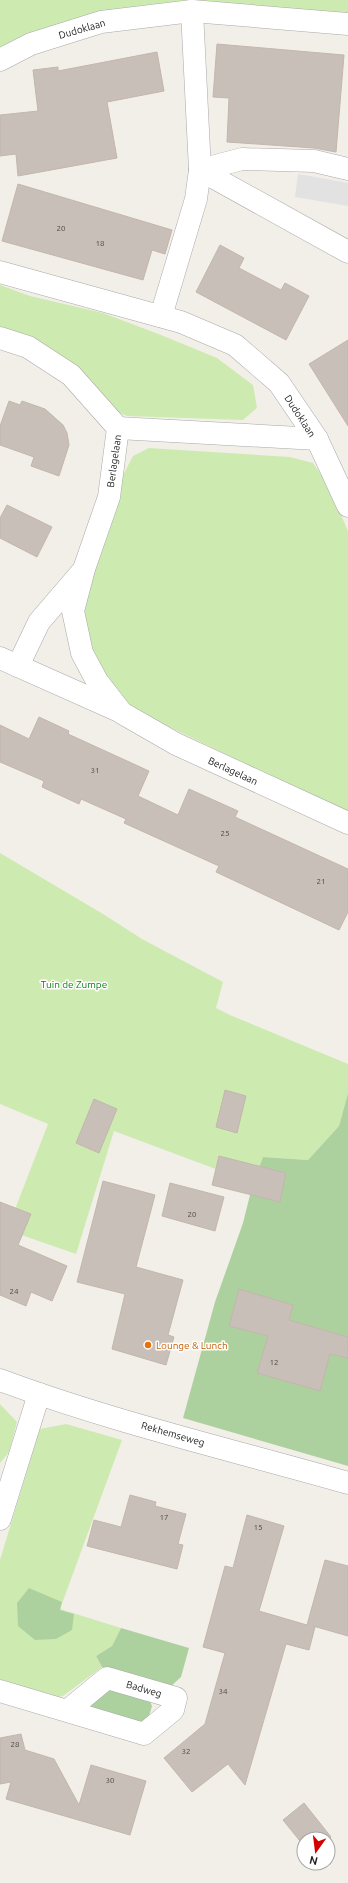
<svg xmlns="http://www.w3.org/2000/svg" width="348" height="1883" viewBox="0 0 348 1883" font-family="Ubuntu,sans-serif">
  <rect width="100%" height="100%" fill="#f2efe9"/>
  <g fill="#cdebb0">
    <polygon points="0,0 348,0 348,17 299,9 192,4 0,50"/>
    <polygon points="0,285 30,296 103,313 161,335 217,358 253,385 257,408 243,420 127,416 116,411 0,327"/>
    <polygon points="149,448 290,457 313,463 328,485 348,531 348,813 136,711 109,686 90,651 84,606 94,566 110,529 123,475 133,456"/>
    <polygon points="0,853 103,914 142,939 223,982 216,1008 230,1015 348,1064 348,1093 339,1126 308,1160 263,1157 253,1183 114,1131 76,1254 7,1230 48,1124 0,1104"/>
    <polygon points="0,1404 17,1422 9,1452 0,1463"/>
    <polygon points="66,1424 122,1440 60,1609 121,1628 112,1646 96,1656 102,1667 63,1696 58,1697 52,1696 0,1680 0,1560 40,1429"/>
  </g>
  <g fill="#add19e">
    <polygon points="348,1093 348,1466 183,1418 215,1302 243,1223 253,1183 263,1157 308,1160 339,1126"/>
    <polygon points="29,1588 62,1602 60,1610 74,1614 72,1630 56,1639 35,1640 18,1626 17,1603"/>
    <polygon points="121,1628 189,1648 181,1677 169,1688 102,1667 96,1656 112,1646"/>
    <polygon points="106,1685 148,1697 152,1706 148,1720 141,1725 82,1707"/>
  </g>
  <polygon fill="#e2e2e2" points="298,174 348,183 348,206 295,197"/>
  <g fill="#c7bfb8" stroke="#c4b6ab">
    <polygon points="217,44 344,55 336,152 314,148 227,142 229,98 213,97"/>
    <polygon points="157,52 164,91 107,102 117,158 18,176 16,154 0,156 0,115 38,111 33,70 58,67 58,71"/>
    <polygon points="18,184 172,230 165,254 152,250 143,280 2,241"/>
    <polygon points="220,245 244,258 239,268 281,290 285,283 309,296 286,340 196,292"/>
    <polygon points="348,340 348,426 309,364"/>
    <polygon points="9,401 20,405 22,401 45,409 63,425 67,433 69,445 59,476 31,466 34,457 0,445 0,426"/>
    <polygon points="7,505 52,527 37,557 0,538 0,518"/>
    <polygon points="39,717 69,731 68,734 149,771 138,796 178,815 189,789 238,811 235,817 348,869 348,912 339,930 216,872 219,866 124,823 126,819 81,799 79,804 42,787 44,781 0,762 0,725 29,739"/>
    <polygon points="225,1090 246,1096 237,1133 216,1127"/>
    <polygon points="94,1099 117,1109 99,1153 76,1143"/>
    <polygon points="219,1156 286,1173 280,1202 212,1185"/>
    <polygon points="103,1181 155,1195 136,1267 183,1280 168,1335 174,1337 166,1365 112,1349 125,1294 77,1282"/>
    <polygon points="170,1183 224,1197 215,1231 162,1216"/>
    <polygon points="0,1202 31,1214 18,1245 67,1266 52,1301 31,1292 26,1306 0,1295"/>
    <polygon points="239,1289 293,1305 289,1320 348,1337 348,1358 330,1354 320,1391 257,1373 268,1336 229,1326"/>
    <polygon points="130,1495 156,1502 155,1506 186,1514 178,1544 183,1545 177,1569 87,1546 94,1520 121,1527"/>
    <polygon points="247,1515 284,1526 259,1611 307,1625 325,1560 348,1566 348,1636 313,1626 315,1627 309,1650 286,1644 245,1785 228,1764 192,1792 164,1758 205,1724 225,1653 203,1647 225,1566 233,1568"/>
    <polygon points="21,1734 25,1750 54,1759 79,1805 91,1765 146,1781 130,1835 6,1799 11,1782 0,1784 0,1738"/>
    <polygon points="304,1803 331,1837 328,1839 304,1839 304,1846 283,1820"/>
  </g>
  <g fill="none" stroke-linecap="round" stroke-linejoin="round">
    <g stroke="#a9a9a9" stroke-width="23">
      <g id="minor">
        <polyline points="0,60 31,44 101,22 192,11 348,24"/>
        <polyline points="200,170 348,252"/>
        <polyline points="200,170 242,159 314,161 348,169"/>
        <polyline points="0,272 181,322 235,345 279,383 317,439 118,428"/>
        <polyline points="161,316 196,199 200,170 192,11"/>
        <polyline points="0,338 28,347 71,375 118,428 109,497 84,569 73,611 82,653 97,681 122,713 176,744 348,823"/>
        <polyline points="317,439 348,506"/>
        <polyline points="0,658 119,711"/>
        <polyline points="18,666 39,622 81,573"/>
        <polyline points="0,1519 39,1394"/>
        <polyline points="0,1691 144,1734 173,1710 176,1698 107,1678 67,1711"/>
      </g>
    </g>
    <g stroke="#a9a9a9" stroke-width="23">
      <path id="tertiary" d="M0,1380C113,1422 232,1450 348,1483"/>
    </g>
    <use href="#minor" stroke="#fff" stroke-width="22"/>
    <use href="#tertiary" stroke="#fff" stroke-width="22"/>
  </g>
  <circle fill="#e8710a" stroke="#fff" stroke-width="1.5" cx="148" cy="1345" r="4"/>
  <g text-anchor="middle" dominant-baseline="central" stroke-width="3" stroke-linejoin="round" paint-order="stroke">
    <g font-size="8" fill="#4b4948">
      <text x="61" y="228">20</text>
      <text x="100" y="243">18</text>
      <text x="95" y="770">31</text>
      <text x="225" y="833">25</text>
      <text x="321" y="881">21</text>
      <text x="192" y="1214">20</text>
      <text x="14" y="1291">24</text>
      <text x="274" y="1362">12</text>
      <text x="164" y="1517">17</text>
      <text x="258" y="1527">15</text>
      <text x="223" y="1691">34</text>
      <text x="15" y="1744">28</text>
      <text x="186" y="1751">32</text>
      <text x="110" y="1780">30</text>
    </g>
    <g font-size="10" fill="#222" stroke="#fff">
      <text transform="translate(82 29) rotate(-16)">Dudoklaan</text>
      <text transform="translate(300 416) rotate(57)">Dudoklaan</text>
      <text transform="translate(114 461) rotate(-82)">Berlagelaan</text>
      <text transform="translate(233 771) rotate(25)">Berlagelaan</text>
      <text transform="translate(173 1434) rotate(16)">Rekhemseweg</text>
      <text transform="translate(144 1689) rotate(16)">Badweg</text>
    </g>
    <g font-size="10" fill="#0c8416" stroke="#fff">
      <text x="74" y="984">Tuin de Zumpe</text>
    </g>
    <g font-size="10" fill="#c56008" stroke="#fff" text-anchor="start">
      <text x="156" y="1345">Lounge &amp; Lunch</text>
    </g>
  </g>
  <g transform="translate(316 1851) rotate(194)"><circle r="19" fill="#ffffff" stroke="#a7a7a7"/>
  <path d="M0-3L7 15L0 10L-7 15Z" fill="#d40000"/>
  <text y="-6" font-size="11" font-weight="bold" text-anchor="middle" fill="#222222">N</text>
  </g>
</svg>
